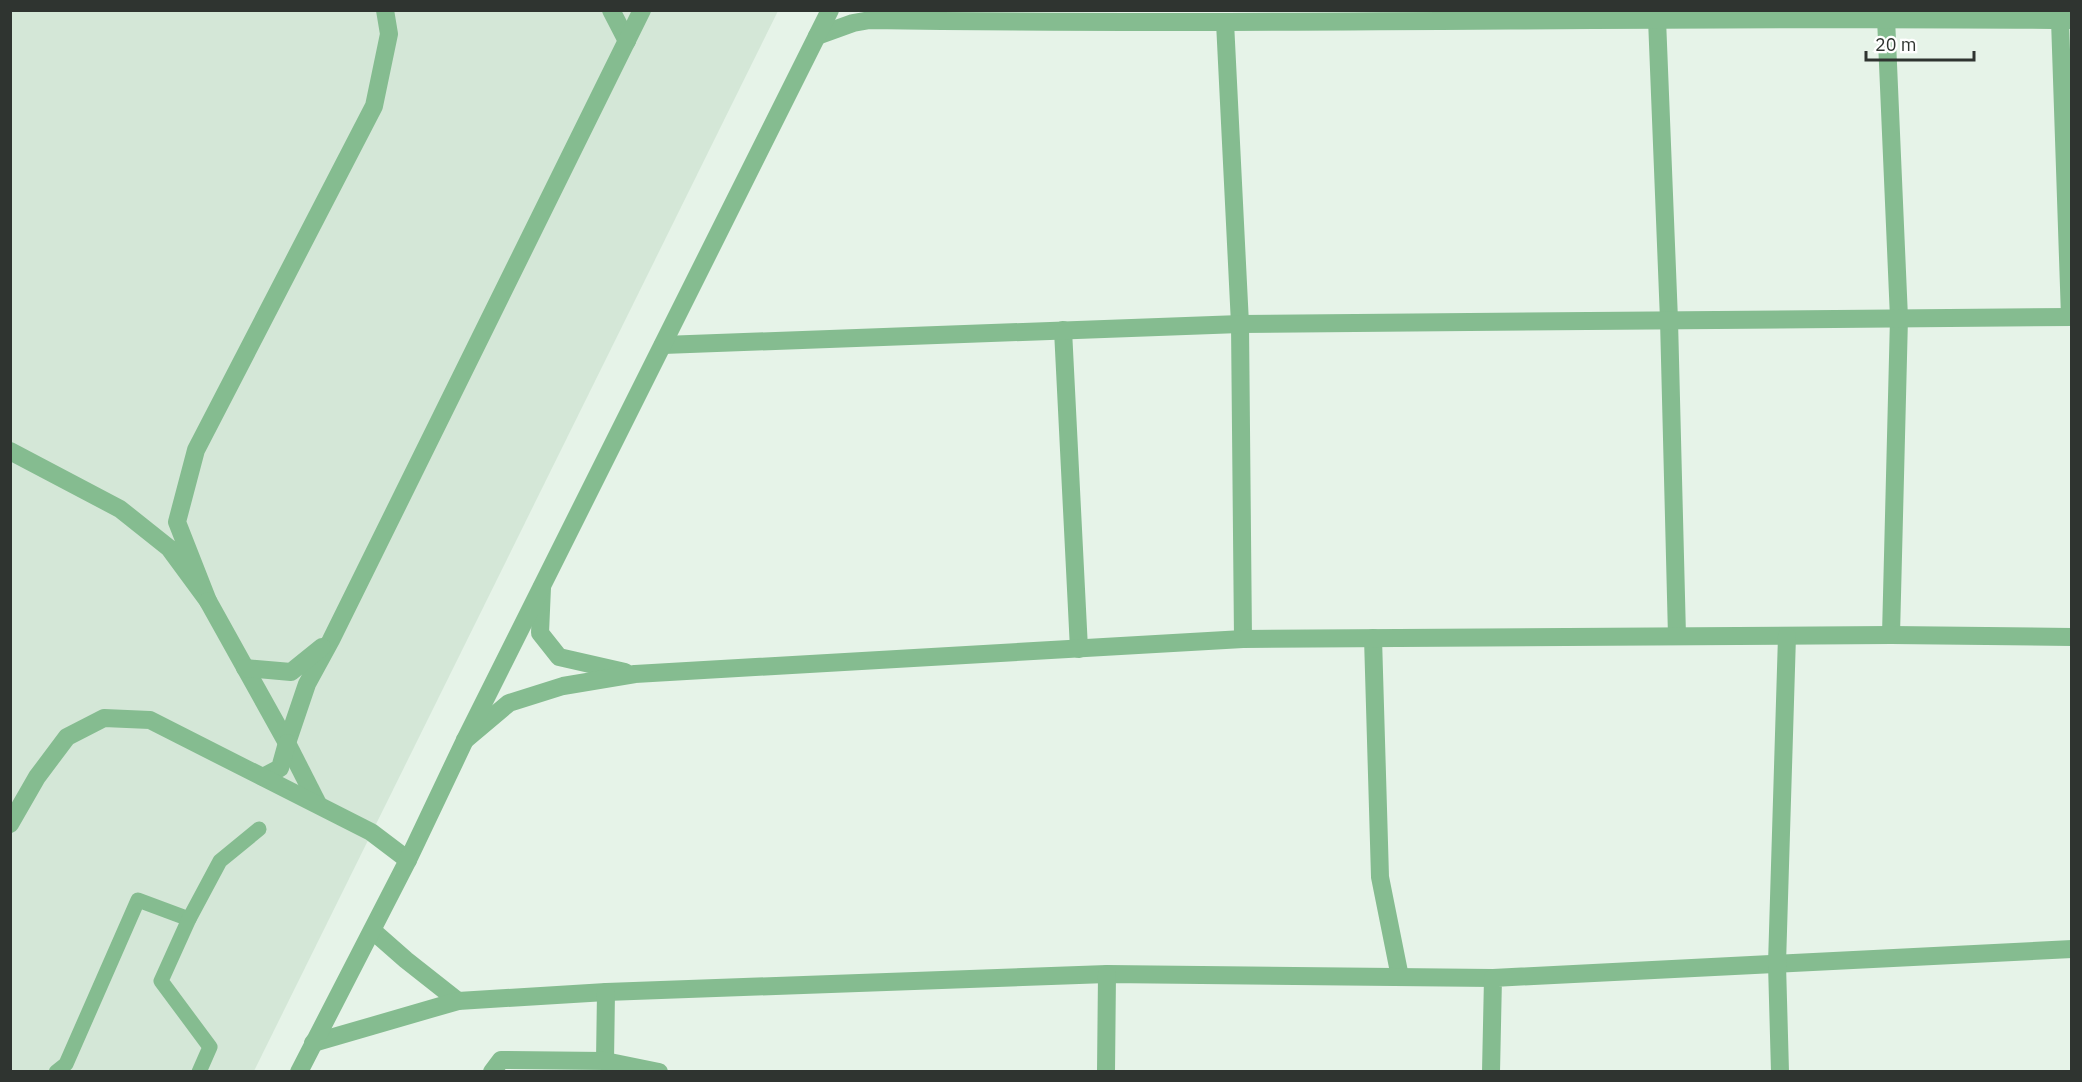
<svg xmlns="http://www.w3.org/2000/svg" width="2082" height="1082" viewBox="0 0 2082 1082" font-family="'IBM Plex Sans',sans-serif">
  <rect width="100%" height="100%" fill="#e6f3e8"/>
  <polygon fill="#d4e7d7" points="10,11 778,11 254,1071 11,1071"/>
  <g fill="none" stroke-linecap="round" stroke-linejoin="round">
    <g stroke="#85bc90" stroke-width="15">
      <polyline points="56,1072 66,1064 138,900 189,919"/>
      <polyline points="199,1072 210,1047 161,981 189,919 220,861 259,829"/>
    </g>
    <g stroke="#85bc90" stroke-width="18">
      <polyline points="611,10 627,41"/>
      <polyline points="1886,18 1899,318 1891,635"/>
      <polyline points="1657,19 1669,320 1677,636"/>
      <polyline points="2060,20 2070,317"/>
      <polyline points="1225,22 1240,324 1243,639"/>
      <polyline points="1063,330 1079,649"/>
      <polyline points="663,345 1240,324 2072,317"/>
      <polyline points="10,451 120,509 169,548 208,601 177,522 196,450 374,106 389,34 385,10"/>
      <polyline points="542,587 540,633 559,657 625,672"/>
      <polyline points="208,601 287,743 307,684 331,640 642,10"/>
      <polyline points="1373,638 1380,877 1400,977"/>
      <polyline points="245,668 291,672 322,647"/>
      <polyline points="465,740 509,703 563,686 635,674 1243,639 1891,635 2072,637"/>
      <polyline points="287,743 318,804"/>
      <polyline points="263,777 280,768 287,743"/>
      <polyline points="10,824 37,777 67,737 104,718 150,720 371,832 408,860"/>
      <polyline points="373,931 406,960 458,1001"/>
      <polyline points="313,1043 458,1001 606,992 1107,974 1493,978"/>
      <polyline points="605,1061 606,992"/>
      <polyline points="492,1072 501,1060 605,1061 659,1072"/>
      <polyline points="1106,1072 1107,974"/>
      <polyline points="1491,1072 1493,978 2072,949"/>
      <polyline points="1780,1072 1777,964 1787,636"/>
    </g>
    <g stroke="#85bc90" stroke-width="18">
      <path d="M817,36L853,23L870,20C1270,26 1671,16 2072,20"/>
      <polyline points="299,1072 408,860 465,740 830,10"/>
    </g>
  </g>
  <rect width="2082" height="1082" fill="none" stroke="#2f3430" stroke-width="24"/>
  <path d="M1866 51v9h108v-9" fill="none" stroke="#2f3430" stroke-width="3"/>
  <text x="1875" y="51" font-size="18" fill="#2f3430" stroke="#ffffff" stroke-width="4.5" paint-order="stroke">20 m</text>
</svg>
